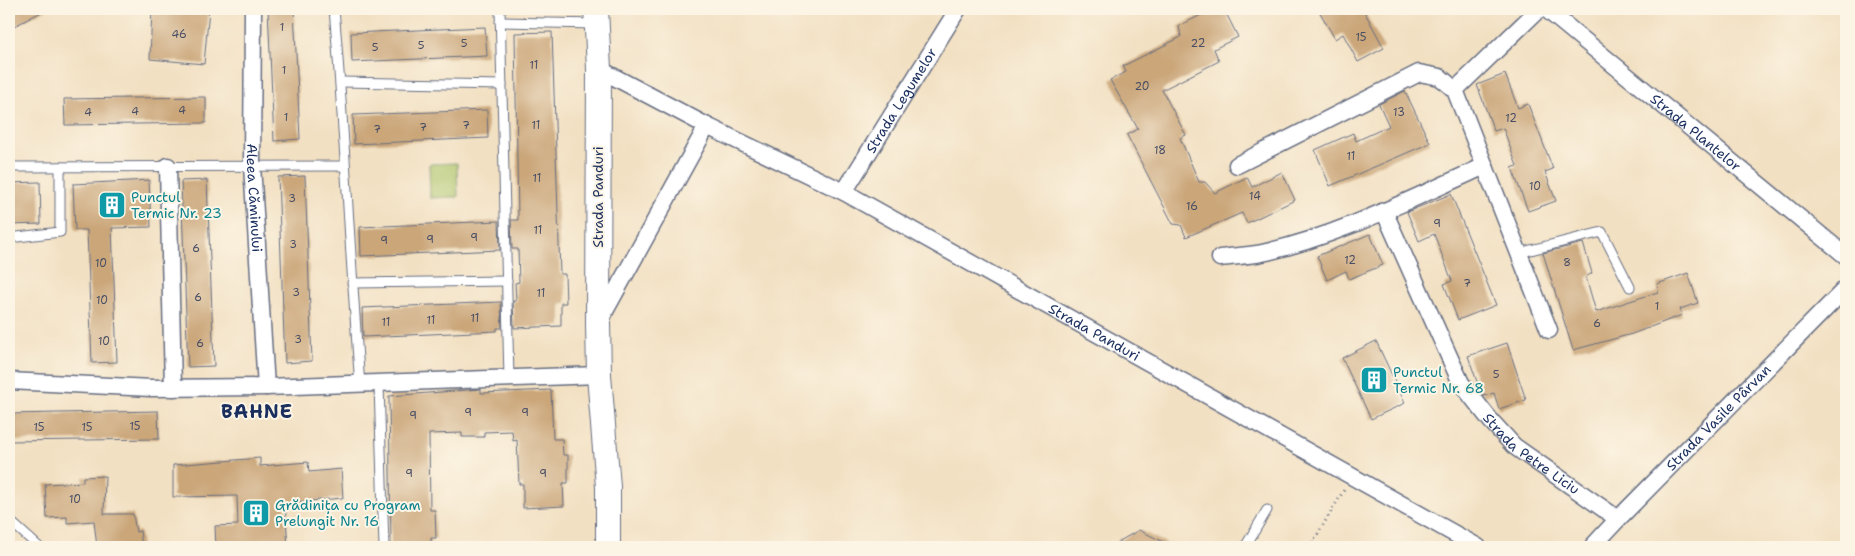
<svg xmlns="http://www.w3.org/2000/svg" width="1855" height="556" viewBox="0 0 1855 556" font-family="'Shantell Sans',sans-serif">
  <rect width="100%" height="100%" fill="#fcf5e5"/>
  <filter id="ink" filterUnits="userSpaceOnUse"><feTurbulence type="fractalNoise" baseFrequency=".02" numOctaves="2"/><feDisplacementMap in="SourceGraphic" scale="10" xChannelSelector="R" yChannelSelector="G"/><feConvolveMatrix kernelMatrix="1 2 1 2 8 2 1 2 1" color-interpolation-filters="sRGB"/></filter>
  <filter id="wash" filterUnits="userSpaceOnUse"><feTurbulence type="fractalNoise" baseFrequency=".0096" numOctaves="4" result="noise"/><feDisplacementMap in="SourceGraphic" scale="20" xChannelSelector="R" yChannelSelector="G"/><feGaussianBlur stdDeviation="1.12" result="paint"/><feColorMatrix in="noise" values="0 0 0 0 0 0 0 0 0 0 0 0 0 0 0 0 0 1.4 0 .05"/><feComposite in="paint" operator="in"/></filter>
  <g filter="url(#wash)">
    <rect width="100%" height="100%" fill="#f2e0c2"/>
    <polygon fill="#abc267" stroke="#637862" points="457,163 458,197 430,198 429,164"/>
    <g id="blocks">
      <g fill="#caa679">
        <polygon points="9,9 47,9 9,29"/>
        <polygon points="152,9 209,9 204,64 150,59"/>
        <polygon points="268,9 294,9 300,139 274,141"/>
        <polygon points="1213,9 1224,9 1238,37 1214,49 1219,61 1162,90 1186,135 1180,138 1199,182 1205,182 1215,193 1247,177 1252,187 1282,172 1295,200 1247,223 1242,213 1186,237 1181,225 1173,224 1127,135 1138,129 1110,80 1126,72 1123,66 1181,37 1179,26"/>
        <polygon points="1318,9 1363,9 1384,48 1358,62 1343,34 1335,39"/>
        <polygon points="485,27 487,56 352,62 351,33"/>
        <polygon points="552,32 560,274 565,274 566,303 561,303 561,326 514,328 513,301 516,301 515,283 519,282 518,249 512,249 511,220 518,220 515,33"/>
        <polygon points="1505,74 1518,108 1528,104 1553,169 1545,172 1556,201 1528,211 1512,168 1517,166 1503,128 1494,131 1477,85"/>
        <polygon points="1405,91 1430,143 1330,186 1315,150 1353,133 1356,141 1389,126 1379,104"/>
        <polygon points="206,97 206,123 65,125 64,99"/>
        <polygon points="487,110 488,138 354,144 353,115"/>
        <polygon points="305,176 312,361 285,363 278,177"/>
        <polygon points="149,180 151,227 112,228 117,362 92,363 87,230 75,230 73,184"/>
        <polygon points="207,180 214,366 188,367 181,181"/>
        <polygon points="40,182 41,224 9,225 9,183"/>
        <polygon points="1451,194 1496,305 1458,320 1444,284 1452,281 1434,234 1419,241 1407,212"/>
        <polygon points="499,221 500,250 361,256 360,227"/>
        <polygon points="1370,234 1383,265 1349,279 1346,271 1327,280 1317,256"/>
        <polygon points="1583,243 1592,273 1586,277 1596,312 1658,292 1657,284 1688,273 1698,303 1680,309 1682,315 1632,334 1573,350 1543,253"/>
        <polygon points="501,302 502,328 497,328 497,331 363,337 362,308"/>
        <polygon points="1376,341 1405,403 1371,419 1342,358"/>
        <polygon points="1507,343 1526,400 1499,409 1494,393 1484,396 1480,390 1468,356"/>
        <polygon points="481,389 481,393 551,390 553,439 562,439 563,455 568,455 568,483 563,483 564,506 523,508 523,484 519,484 517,440 513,441 512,431 484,432 484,437 462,437 462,433 429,434 430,510 435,510 436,538 431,538 431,547 391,547 389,396"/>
        <polygon points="158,411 159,439 9,441 9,414"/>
        <polygon points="260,458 260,466 308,462 309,472 341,469 343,498 285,503 288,547 216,547 215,526 238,525 237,496 173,497 173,465"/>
        <polygon points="105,476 104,514 133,514 136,532 140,531 142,547 97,547 94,521 67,523 67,517 47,518 45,484 83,482 83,477"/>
        <polygon points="1139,530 1174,547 1109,547"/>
      </g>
    </g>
  </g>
  <g filter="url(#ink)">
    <use href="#blocks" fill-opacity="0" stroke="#666d81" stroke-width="1"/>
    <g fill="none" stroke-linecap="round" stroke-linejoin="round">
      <g stroke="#666d81" stroke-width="11">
        <g id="lane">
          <path d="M334,9C345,134 350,260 360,385"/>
          <polyline points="500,9 509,379"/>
          <polyline points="500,22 595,24"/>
          <polyline points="341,82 502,85"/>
          <polyline points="9,167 345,166"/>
          <polyline points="9,238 60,232 60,167"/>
          <polyline points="1519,253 1602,232 1630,287"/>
          <polyline points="352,283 507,281"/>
          <polyline points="379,385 384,547"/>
          <polyline points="9,520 39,547"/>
          <polyline points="1245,547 1267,510"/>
        </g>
      </g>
      <g stroke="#666d81" stroke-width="19">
        <g id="street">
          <path id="s1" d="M253,9L252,165L266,387"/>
          <path id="s2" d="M1546,9L1846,256"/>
          <path id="s3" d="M599,69L707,126L844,192L1478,547"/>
          <polyline points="1455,90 1539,9"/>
          <polyline points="1237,165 1419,73 1440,77 1455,90 1549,330"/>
          <polyline points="168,166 173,388"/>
          <path id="s4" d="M844,192L958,9"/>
          <path id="s5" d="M1384,211L1461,383L1491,421L1514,446L1618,519"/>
          <path d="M1220,258C1234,256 1248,256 1262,253C1339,236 1413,198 1485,166"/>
          <polyline points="599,322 707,126"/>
          <polyline points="9,381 151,388 266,387 599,375"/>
          <path id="s6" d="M1592,547L1618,519L1846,288"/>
        </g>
      </g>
      <g stroke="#666d81" stroke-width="26">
        <polyline id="secondary" points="596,9 599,69 598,324 599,375 608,487 608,547"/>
      </g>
      <polyline stroke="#666d81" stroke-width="3" stroke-dasharray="1 4" stroke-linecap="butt" points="1310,547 1344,490"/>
      <use href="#lane" stroke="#fff" stroke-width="9"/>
      <use href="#street" stroke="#fff" stroke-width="16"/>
      <use href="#secondary" stroke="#fff" stroke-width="24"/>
    </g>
  </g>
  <defs>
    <g id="building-square" transform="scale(1.4375)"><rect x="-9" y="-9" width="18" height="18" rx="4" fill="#0f9aa8" stroke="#fcf5e5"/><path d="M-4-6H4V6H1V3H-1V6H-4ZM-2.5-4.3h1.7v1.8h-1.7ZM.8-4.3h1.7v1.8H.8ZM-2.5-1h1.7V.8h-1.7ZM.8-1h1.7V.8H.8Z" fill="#fff"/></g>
  </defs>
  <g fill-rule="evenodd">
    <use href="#building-square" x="112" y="205"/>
    <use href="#building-square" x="1374" y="380"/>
    <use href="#building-square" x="256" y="513"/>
  </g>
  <g text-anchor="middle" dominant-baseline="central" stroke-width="4" stroke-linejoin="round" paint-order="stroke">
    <g font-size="11" fill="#474d65">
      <text x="282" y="27">1</text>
      <text x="179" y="34">46</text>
      <text x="1361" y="37">15</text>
      <text x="464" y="43">5</text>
      <text x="1198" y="43">22</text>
      <text x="421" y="45">5</text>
      <text x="375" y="47">5</text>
      <text x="534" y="65">11</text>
      <text x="284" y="70">1</text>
      <text x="1142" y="86">20</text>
      <text x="182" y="110">4</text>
      <text x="135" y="111">4</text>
      <text x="88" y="112">4</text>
      <text x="1399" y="112">13</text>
      <text x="286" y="117">1</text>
      <text x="1511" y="118">12</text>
      <text x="466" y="125">7</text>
      <text x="536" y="125">11</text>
      <text x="423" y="127">7</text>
      <text x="377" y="129">7</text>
      <text x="1160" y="150">18</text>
      <text x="1351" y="156">11</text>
      <text x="537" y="178">11</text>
      <text x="1535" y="186">10</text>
      <text x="1255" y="196">14</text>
      <text x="292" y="198">3</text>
      <text x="1192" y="206">16</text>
      <text x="1437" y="223">9</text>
      <text x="538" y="230">11</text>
      <text x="474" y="237">9</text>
      <text x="430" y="239">9</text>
      <text x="384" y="240">9</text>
      <text x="293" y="244">3</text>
      <text x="196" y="248">6</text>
      <text x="1350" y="260">12</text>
      <text x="1567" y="262">8</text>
      <text x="101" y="263">10</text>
      <text x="1467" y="283">7</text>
      <text x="296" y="292">3</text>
      <text x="541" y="293">11</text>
      <text x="198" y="297">6</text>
      <text x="102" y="300">10</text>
      <text x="1657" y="306">1</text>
      <text x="475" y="318">11</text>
      <text x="431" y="320">11</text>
      <text x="386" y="322">11</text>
      <text x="1597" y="323">6</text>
      <text x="298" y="339">3</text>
      <text x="104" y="341">10</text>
      <text x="200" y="343">6</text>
      <text x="1496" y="374">5</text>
      <text x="468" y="412">9</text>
      <text x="525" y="412">9</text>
      <text x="413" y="415">9</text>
      <text x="135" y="426">15</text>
      <text x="39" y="427">15</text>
      <text x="87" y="427">15</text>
      <text x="409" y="473">9</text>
      <text x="543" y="473">9</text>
      <text x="75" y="499">10</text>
    </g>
    <g font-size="14" fill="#1b2f5e" stroke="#fcf5e5">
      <text stroke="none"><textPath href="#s4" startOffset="108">Strada Legumelor</textPath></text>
      <text stroke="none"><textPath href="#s2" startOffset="194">Strada Plantelor</textPath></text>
      <text transform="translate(598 197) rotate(-90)">Strada Panduri</text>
      <text stroke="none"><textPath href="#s1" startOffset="189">Aleea Căminului</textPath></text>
      <text stroke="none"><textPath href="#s3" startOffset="561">Strada Panduri</textPath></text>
      <text stroke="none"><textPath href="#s6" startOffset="181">Strada Vasile Pârvan</textPath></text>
      <text stroke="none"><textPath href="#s5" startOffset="289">Strada Petre Liciu</textPath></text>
    </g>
    <g font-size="14" fill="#0d838f" stroke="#fcf5e5" text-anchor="start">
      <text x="131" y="197">Punctul<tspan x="131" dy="16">Termic Nr. 23</tspan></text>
      <text x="1393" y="372">Punctul<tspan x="1393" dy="16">Termic Nr. 68</tspan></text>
      <text x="275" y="505">Grădinița cu Program<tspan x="275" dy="16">Prelungit Nr. 16</tspan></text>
    </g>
    <g font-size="19" font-weight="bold" letter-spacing="1" fill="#1b2f5e" stroke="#fcf5e5">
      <text x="257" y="411">BAHNE</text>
    </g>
  </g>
  <rect width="1855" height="556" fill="none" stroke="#fcf5e5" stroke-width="30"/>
</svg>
